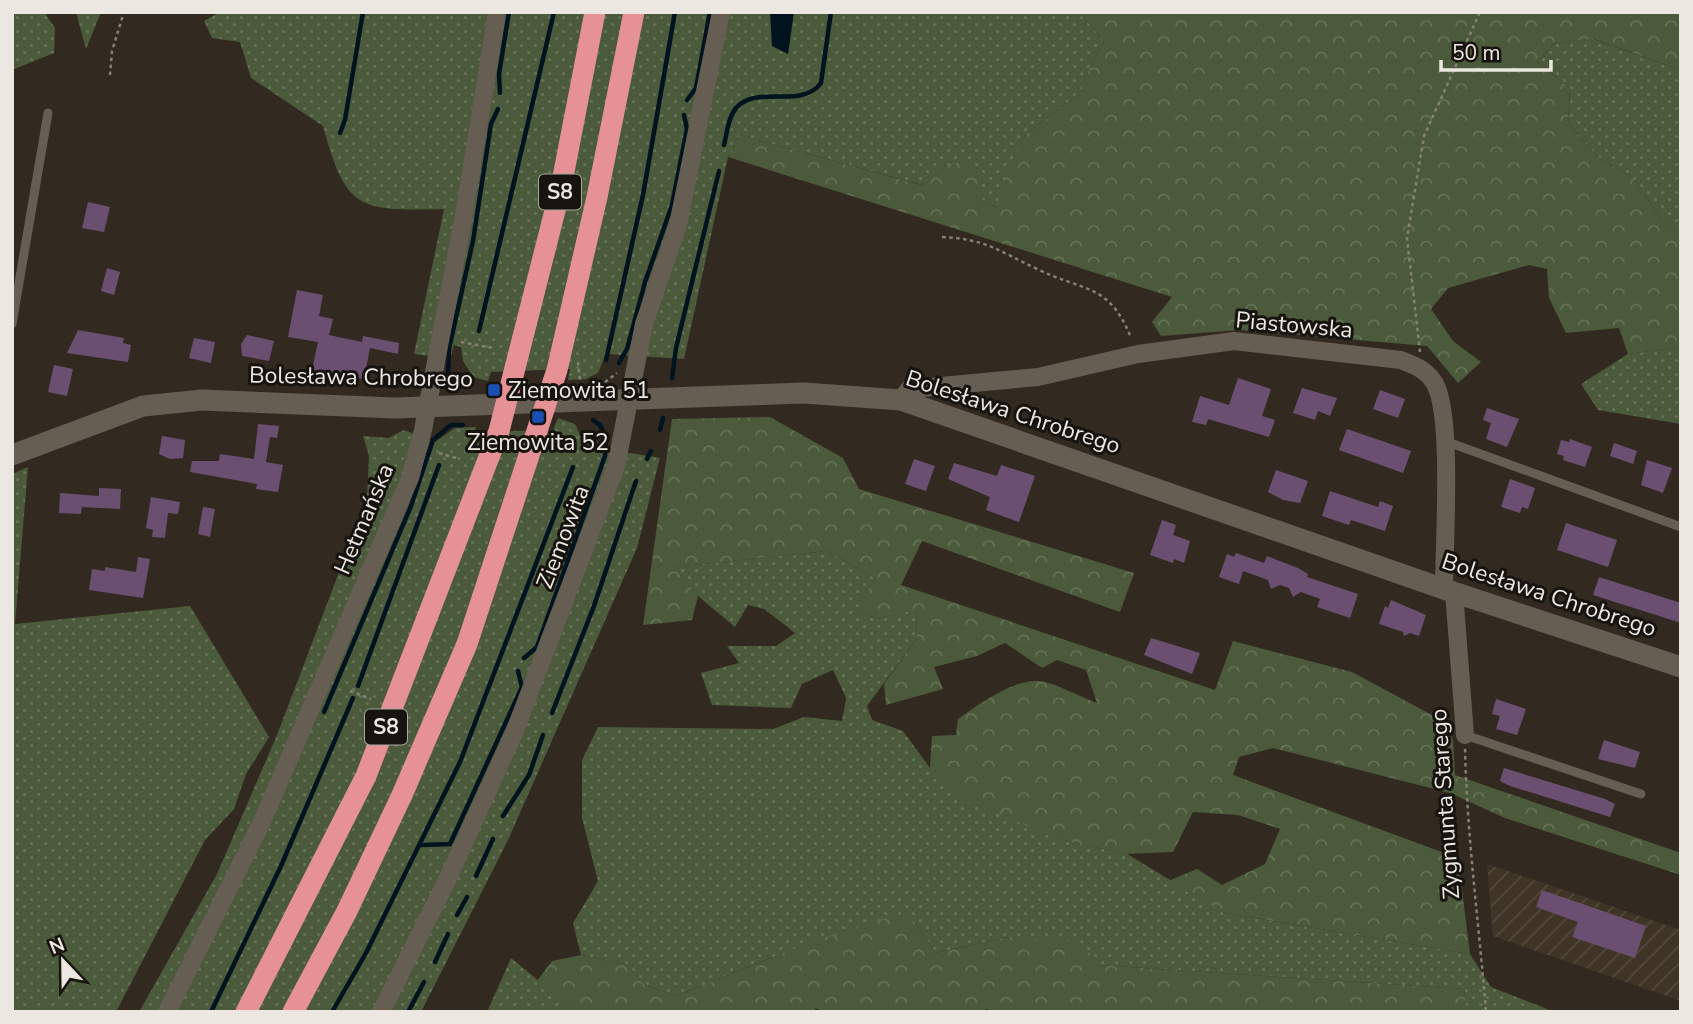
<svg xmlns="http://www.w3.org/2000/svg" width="1693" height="1024" viewBox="0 0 1693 1024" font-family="'Nunito Sans',sans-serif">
  <defs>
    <pattern id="industrial-furrows" width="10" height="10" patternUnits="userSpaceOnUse" patternTransform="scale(1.75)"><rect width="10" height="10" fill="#403426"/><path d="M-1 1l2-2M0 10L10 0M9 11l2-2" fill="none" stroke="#52483b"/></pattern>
    <pattern id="grass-dots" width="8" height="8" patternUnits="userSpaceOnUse" patternTransform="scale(1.75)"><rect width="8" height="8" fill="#4a5a3a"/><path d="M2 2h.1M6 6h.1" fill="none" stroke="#647256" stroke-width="1.8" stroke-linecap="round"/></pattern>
    <pattern id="forest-crowns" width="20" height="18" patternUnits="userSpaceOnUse" patternTransform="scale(1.75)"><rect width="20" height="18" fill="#4a5a3a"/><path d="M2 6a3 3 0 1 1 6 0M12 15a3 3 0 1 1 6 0" fill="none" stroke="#647256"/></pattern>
  </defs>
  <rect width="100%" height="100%" fill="#322a20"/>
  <polygon fill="url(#industrial-furrows)" points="1487,864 1681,930 1681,1001 1493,936"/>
  <g fill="url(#grass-dots)">
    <polygon points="12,12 44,12 55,28 54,53 12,70"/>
    <polygon points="76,12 101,12 86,49"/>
    <path d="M220,12H1079L1104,41L1076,96L1025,135L998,208L981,199V172L947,165L926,186L739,135L728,157L684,359L606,354L598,373L586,379L568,380L570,369L491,372L488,381L473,377L463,361L461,347L454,345L450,359L414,354L444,209C359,211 346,211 323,126L251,78L240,42L212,38L204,21Z"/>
    <polygon points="1593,39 1681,70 1681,237 1659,216 1633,178 1598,157 1568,123 1570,88 1537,62 1555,43"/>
    <polygon points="1681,347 1681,424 1598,410 1581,384 1628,354"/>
    <polygon points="558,418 575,424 582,440 603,443 607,449 660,458 637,548 508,840 421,1012 139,1012 217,874 277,735 367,499 369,456 363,436 388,438 404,430 435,442 455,428 476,427 475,432 553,430"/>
    <polygon points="28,467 15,624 190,606 269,737 246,774 234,809 205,840 116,1012 12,1012 12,474"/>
    <polygon points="827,551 875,578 856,612 878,618 916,609 917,638 867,706 872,720 903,731 930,768 1063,840 1127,854 1225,913 1470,954 1491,987 1555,1012 1467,1012 1464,989 1098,965 1009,937 935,953 916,923 770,958 676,996 645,985 625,964 581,955 573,923 598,881 582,818 582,760 598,727 773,729 804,717 842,721 846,698 833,670 802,684 791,708 712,705 701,673 739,663 727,646 776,646 795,633 764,609 748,605 735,627 698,596 673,567"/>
    <polygon points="511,958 577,1012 487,1012"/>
  </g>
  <g fill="url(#forest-crowns)">
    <polygon points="1079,12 1681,12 1681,70 1594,39 1555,43 1537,62 1570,88 1568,123 1598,157 1633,178 1659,216 1681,237 1681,347 1628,354 1619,328 1566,333 1549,298 1547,269 1529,265 1448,288 1431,309 1453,341 1481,362 1458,383 1427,346 1240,330 1161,336 1152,322 1172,297 728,157 739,135 925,186 947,165 964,161 981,172 981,199 998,208 998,192 1025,135 1076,96 1104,41"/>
    <path d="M770,417L843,458L859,489L1134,573L1120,612L922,541L901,585L1215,690L1233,641L1352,672L1445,722L1453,740L1455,775L1681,853V875L1505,818L1450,793L1273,748L1239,757L1233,775L1458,858L1470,954L1225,913L1168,881L1197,869L1222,885L1265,864L1280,829L1238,815L1193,812L1173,852L1127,854L1063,840L968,802L930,768L932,736L956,735L958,719C978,705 1013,679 1039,681C1053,682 1081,697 1097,703L1086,670L1057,660L1042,668L1005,643L977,656L934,667L943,689L886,705L884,684L917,638L916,610L878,618L855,612L875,578L827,551L674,567L698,596L692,620L643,625L672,419Z"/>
    <polygon points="898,914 916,923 935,953 1009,937 1081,942 1098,965 1464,989 1467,1012 1000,1012 986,1009 984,1012 826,1012 815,1008 816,1012 577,1012 537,981 552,961 581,955 625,964 645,985 676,996 811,942"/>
  </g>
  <polygon fill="#00131f" points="770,12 794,12 788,54 772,46"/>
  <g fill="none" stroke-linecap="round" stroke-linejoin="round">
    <g stroke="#00131f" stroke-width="4.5">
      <polyline points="500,93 499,74 509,12"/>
      <polyline points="687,100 696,88 710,12"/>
      <polyline points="340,133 345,120 363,12"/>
      <path d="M724,145C727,133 728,118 736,108C757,84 801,110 821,83L831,12"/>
      <polyline points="479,331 554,12"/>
      <polyline points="606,360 643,195 675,12"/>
      <polyline points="619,363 627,349 645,282 672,205 687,129 684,115"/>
      <polyline points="672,378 676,348 719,171"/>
      <polyline points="463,386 458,385 448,375 449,349 473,241 491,124 498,109"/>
      <polyline points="660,430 663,418"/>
      <polyline points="647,459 651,451"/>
      <polyline points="524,658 537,647 605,456 606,437 600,425 593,420"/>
      <polyline points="358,686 439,465"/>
      <polyline points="324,712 411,506 433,440 451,425 463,425"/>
      <polyline points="552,713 594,606 636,481"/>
      <polyline points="503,816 529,775 543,735"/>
      <polyline points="421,845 450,844 522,687 518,671"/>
      <polyline points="476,876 493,839"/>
      <polyline points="457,915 467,897"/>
      <polyline points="435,962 448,934"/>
      <polyline points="211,1012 281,866 353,698"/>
      <polyline points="332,1012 366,953 460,762 573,467"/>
      <polyline points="408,1012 424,982"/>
    </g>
  </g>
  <g fill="#6b4f71">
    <polygon points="88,202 110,207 104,232 82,228"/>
    <polygon points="107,268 120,272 114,295 101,291"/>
    <polygon points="297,290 323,295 319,316 333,319 329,335 362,342 363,336 399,343 398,354 370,348 364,379 356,378 355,381 324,373 322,381 310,379 318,342 288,337"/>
    <polygon points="78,330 124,338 123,343 131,345 128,362 67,353"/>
    <polygon points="247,335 274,341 269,361 242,356 241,344"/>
    <polygon points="194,338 215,342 211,363 189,358"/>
    <polygon points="54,365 73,369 67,396 48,392"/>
    <polygon points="1238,378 1271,389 1262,416 1275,420 1269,437 1208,419 1206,425 1192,422 1200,396 1229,405"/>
    <polygon points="1302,388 1337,398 1330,416 1318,411 1315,420 1293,413"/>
    <polygon points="1380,390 1405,399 1398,418 1373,409"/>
    <polygon points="1487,408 1519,419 1507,447 1486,439 1491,423 1483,420"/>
    <polygon points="258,424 279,426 277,438 270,437 266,462 283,465 278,492 256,489 257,484 190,472 192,461 219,461 220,454 254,459"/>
    <polygon points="1347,429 1411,451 1403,473 1339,450"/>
    <polygon points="162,436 185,440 183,458 170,459 159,454"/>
    <polygon points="1570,439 1592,447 1585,467 1563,460 1564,456 1557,454 1561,440 1569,442"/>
    <polygon points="1614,443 1637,451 1633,464 1610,456"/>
    <polygon points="914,459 935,466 926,491 905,484"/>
    <polygon points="1647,460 1672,468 1663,493 1641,485"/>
    <polygon points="954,463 997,476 1001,465 1035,476 1019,522 986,510 990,497 948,479"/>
    <polygon points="1276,470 1308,481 1300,503 1283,500 1268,492"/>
    <polygon points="1510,479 1535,488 1528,509 1522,507 1520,513 1501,507"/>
    <polygon points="99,488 121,489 120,509 82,507 81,514 59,513 60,493 99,496"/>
    <polygon points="1330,491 1378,507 1380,501 1393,506 1385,531 1351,520 1349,525 1322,516"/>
    <polygon points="151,497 180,502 178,514 168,513 165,538 152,537 153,530 146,528"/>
    <polygon points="203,507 215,509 210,537 198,534"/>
    <polygon points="1162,520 1176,525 1173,535 1190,541 1184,563 1174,559 1173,563 1150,555"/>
    <polygon points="1566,523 1617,540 1608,567 1557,550"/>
    <polygon points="1236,553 1264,563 1267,556 1298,568 1308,574 1307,577 1358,594 1350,618 1317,607 1320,599 1301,592 1293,597 1289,588 1280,585 1271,589 1268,580 1243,571 1239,584 1219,577 1227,554 1234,557"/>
    <polygon points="138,557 150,559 143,598 89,590 92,569 105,571 105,567 136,572"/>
    <polygon points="1599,577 1681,603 1681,623 1593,595"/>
    <polygon points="1391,600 1426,615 1419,636 1410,633 1404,636 1403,632 1379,624 1385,606 1388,608"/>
    <polygon points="1151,638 1200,653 1192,674 1144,655"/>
    <polygon points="1496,699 1526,709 1517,735 1496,729 1500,716 1492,714"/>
    <polygon points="1604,740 1640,752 1635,768 1598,759"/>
    <polygon points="1504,768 1605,799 1615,804 1610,817 1510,786 1500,781"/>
    <polygon points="1542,890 1646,926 1635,958 1572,937 1578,922 1536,907"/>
  </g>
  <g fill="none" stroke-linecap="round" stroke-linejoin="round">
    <g stroke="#868077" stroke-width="2.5" stroke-dasharray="3.5 3.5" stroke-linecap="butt">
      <polyline points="110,75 112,51 124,12"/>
      <path d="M942,237C986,239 999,251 1037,269C1083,292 1109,282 1131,338"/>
      <polyline points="461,342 493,348"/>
      <polyline points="1420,352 1407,238 1424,136 1480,12"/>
      <polyline points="578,362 580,380"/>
      <polyline points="605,382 617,373"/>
      <polyline points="439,453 459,459"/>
      <polyline points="350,691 371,699"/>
      <path d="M1465,749C1467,837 1479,924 1486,1012"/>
    </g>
    <g stroke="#665d53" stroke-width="9">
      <polyline points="12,324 48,113"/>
      <polyline points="1445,441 1681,527"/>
      <polyline points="1465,735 1641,794"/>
    </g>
    <g stroke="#665d53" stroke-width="18">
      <path d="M901,400L909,389L1038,377L1138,354L1234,341L1401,360C1416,366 1427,370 1435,384C1453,416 1444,546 1444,589"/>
      <polyline points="1454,592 1465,735"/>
      <polyline points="167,1012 261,824 410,478 423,430 464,215 497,12"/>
      <polyline points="381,1012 449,876 514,733 616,466 644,324 678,225 721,12"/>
    </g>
    <polyline stroke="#665d53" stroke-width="21" points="12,455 143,406 202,400 395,408 804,393 901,400 1444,589 1681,667"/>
    <g stroke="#e59196" stroke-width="21">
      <polyline points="246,1012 366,776 499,431 561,187 595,12"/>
      <polyline points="293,1012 347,911 402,795 467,644 557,370 597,197 634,12"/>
    </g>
  </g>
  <g fill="#1a4fb4" stroke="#17130f" stroke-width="2.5">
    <rect x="487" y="383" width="14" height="14" rx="3.5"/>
    <rect x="531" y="410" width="14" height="14" rx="3.5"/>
  </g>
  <g text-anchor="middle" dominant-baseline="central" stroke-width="6" stroke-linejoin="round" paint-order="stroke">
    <g fill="#17130f" stroke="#aca7a1" stroke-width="2">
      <rect x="539" y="174.5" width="42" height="35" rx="5"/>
      <rect x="365" y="709.5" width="42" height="35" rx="5"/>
    </g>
    <g font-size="21" font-weight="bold" fill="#ece7e0">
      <text x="560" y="192">S8</text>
      <text x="386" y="727">S8</text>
    </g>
    <g font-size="23" fill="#ece7e0" stroke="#17130f">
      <text transform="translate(1294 325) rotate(5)">Piastowska</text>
      <text transform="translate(361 377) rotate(1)">Bolesława Chrobrego</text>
      <text transform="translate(1013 412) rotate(18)">Bolesława Chrobrego</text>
      <text transform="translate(364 519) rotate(-67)">Hetmańska</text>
      <text transform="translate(563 537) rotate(-69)">Ziemowita</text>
      <text transform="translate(1549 595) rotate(18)">Bolesława Chrobrego</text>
      <text transform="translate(1445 804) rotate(-94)">Zygmunta Starego</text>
    </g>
    <g font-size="23" fill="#ece7e0" stroke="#17130f" text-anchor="start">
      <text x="508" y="390">Ziemowita 51</text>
      <text x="538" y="442" text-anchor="middle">Ziemowita 52</text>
    </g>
  </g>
  <rect width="1693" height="1024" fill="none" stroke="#ece7e0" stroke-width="28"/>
  <g transform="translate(63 961) rotate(338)" stroke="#17130f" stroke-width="5" paint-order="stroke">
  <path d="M0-5L12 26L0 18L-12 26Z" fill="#ece7e0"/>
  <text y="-10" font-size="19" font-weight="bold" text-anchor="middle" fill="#ece7e0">N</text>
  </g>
  <path d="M1441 60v10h110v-10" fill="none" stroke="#ece7e0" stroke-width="3.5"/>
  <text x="1452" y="60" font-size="21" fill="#ece7e0" stroke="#17130f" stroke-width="5" paint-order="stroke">50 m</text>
</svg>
